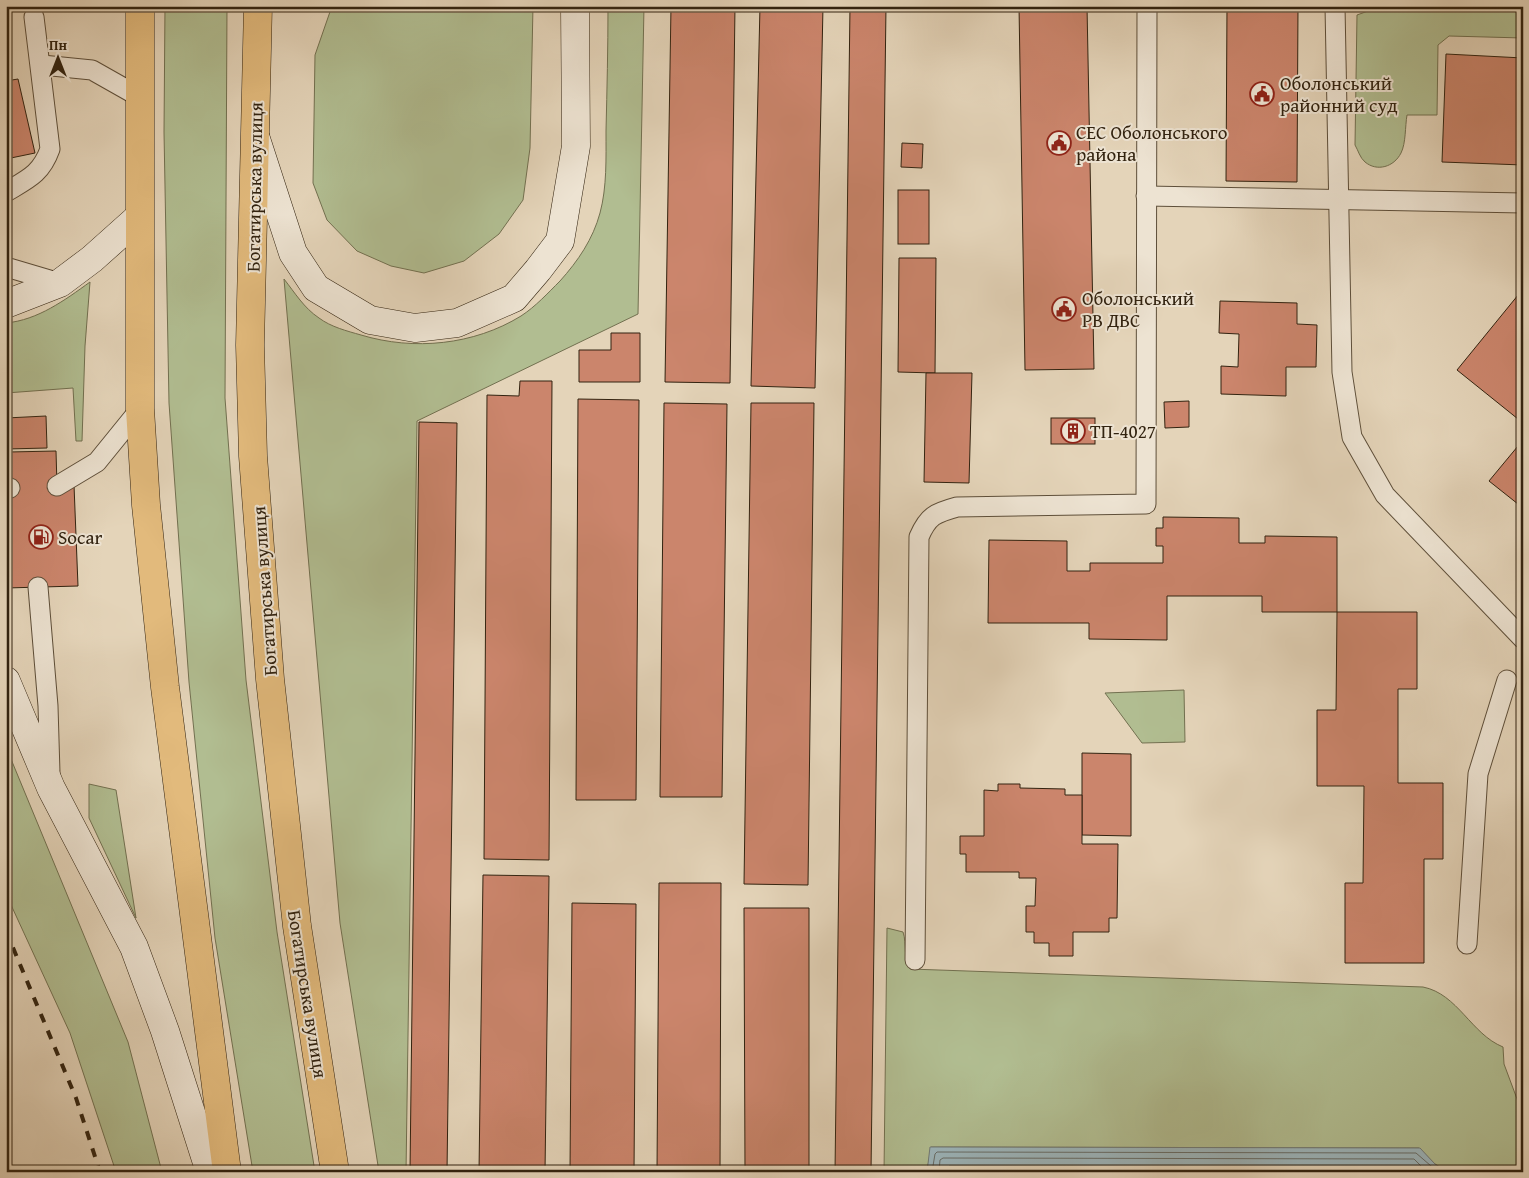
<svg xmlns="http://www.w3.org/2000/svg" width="1529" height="1178" viewBox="0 0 1529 1178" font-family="'Gentium Book Plus',serif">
  <rect width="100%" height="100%" fill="#e4d4b9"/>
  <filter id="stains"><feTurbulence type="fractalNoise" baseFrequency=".004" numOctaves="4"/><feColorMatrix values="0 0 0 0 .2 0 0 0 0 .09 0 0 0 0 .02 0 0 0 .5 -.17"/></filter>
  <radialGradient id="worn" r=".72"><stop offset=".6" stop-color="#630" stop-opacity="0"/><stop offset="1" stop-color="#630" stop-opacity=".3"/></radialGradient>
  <g fill="#b1bd91" stroke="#727050">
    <polygon points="165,6 227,6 225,398 246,680 277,932 315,1172 253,1172 215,938 189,682 169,403 164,132"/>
    <polygon points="332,6 533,6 530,148 523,200 499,234 464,261 424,273 391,266 357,251 327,220 313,183 315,55"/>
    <path d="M608,6H644L638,314L417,421L406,1172H379L340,923L284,279C295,293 304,308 319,318C331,327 347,331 361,335C414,351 474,345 521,316C535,307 548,293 560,281C578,261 593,239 600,213C607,187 606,158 606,131C607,89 608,48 608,6Z"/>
    <path d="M1379,7L1523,8V38L1449,36L1438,45L1437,115H1407C1405,127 1406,143 1401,153C1394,167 1377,172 1365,162C1360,158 1358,150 1355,145L1357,15Z"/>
    <path d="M90,282L85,346L82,441H76L73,388L6,393V323C38,320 65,300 90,282Z"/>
    <polygon points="1184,690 1185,742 1142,743 1105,693"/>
    <polygon points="6,747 128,1042 162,1172 116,1172 70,1033 6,894"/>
    <polygon points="89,784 116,790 136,918 89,818"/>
    <path d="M887,928L903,932C907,944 903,958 910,969L1423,987C1458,994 1471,1034 1503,1047L1504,1064L1523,1115V1172H1447L1435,1164L1419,1148L931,1147L927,1172H884Z"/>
  </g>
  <polygon fill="#9cb5bb" stroke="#727b77" points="930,1147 1420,1148 1435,1164 1447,1172 927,1172"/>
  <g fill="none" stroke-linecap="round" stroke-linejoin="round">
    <g stroke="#676c66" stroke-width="1">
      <polyline points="932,1172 935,1154 937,1152 1416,1153 1438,1172"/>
      <polyline points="939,1172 940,1160 943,1158 1414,1159 1427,1172"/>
      <polyline points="946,1172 949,1166 1411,1167 1417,1172"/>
    </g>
  </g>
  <g fill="#cb856c" stroke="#322310">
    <polygon points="671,6 735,6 730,383 665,382"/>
    <polygon points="760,6 823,6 815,388 751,386"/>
    <polygon points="850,6 886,6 871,1172 835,1172"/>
    <polygon points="1019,6 1087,6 1094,369 1025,370"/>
    <polygon points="1227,6 1298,6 1297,182 1226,181"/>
    <polygon points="1446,54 1523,58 1523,165 1442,162"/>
    <polygon points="18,79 35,153 6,159 6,81"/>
    <polygon points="902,143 923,144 922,168 901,167"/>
    <rect x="898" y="190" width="31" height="54"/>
    <polygon points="899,258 936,258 935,373 898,372"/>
    <polygon points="1523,289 1523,423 1457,370"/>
    <polygon points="1220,301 1297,303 1297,324 1317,325 1316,367 1286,367 1286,396 1221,394 1221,366 1238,367 1239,334 1219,333"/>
    <polygon points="611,333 640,333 640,382 579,382 579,350 611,350"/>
    <polygon points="926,373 972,373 969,483 924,482"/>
    <polygon points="520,381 552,381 549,860 484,859 487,395 519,396"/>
    <polygon points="578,399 639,400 636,800 576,800"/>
    <polygon points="1189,401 1189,427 1165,428 1164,402"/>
    <polygon points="664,403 727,404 722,797 660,797"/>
    <polygon points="751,403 814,403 808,885 744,884"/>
    <polygon points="46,416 47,448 6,449 6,418"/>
    <rect x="1051" y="418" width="44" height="26"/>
    <polygon points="419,422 457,423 447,1172 410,1172"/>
    <polygon points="1523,440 1523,508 1489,481"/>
    <polygon points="56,451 57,486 74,485 78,586 6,588 6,488 10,488 9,452"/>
    <polygon points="1163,517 1239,518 1239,543 1265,543 1265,536 1337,537 1337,612 1262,612 1262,596 1167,596 1167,640 1089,639 1089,623 988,623 989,540 1067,541 1067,571 1090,571 1090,563 1163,563 1163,546 1156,546 1156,528 1163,528"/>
    <polygon points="1337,612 1417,612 1417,689 1398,689 1398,783 1443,783 1443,859 1424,859 1424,963 1345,963 1345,883 1363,883 1364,786 1317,786 1317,710 1336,710"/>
    <polygon points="1082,753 1131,754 1131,836 1082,835"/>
    <polygon points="998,784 1020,784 1020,788 1065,789 1065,795 1082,795 1082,844 1118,844 1117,918 1109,918 1109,932 1073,932 1073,956 1049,956 1049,943 1034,943 1034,932 1026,932 1026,906 1035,906 1036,878 1019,878 1019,872 966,872 966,854 960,854 960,836 984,836 984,790 998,791"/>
    <polygon points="483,875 549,876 545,1172 479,1172"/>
    <polygon points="659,883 721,883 720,1172 657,1172"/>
    <polygon points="572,903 636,904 634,1172 570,1172"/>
    <polygon points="744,908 809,908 809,1172 745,1172"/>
  </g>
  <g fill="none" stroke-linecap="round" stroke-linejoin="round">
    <g stroke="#5e4f3a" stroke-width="21">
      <g id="service">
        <polyline points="1335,6 1342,372 1352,437 1385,495 1523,639"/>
        <polyline points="42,65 92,70 138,96"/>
        <path d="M6,192C28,179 41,174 50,149L34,17"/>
        <polyline points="1146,196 1523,203"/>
        <polyline points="6,267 60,283"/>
        <polyline points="57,486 97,462 140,409"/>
        <polyline points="6,487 10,488"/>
        <polyline points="38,587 48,706 50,773"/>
        <polyline points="1467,944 1478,774 1507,680"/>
        <path d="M915,960L919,537C928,516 935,513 957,507L1146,504L1147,6"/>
      </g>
    </g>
    <g stroke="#322310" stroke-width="29">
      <g id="secondary">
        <polyline points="256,139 293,253 316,288 370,320 415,328 457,323 514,298 538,270 560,241 576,146 575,6"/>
        <polyline points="6,304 60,283 92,259 139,217"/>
        <polyline points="6,681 51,788 134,947 165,1031 210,1172"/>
      </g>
    </g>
    <g stroke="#322310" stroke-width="29">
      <g id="primary">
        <polyline points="140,6 140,409 146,505 165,687 227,1172"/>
        <polyline points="258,6 250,345 253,456 270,679 297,926 335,1172"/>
      </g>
    </g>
    <use href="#service" stroke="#ede3d2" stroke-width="19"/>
    <use href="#secondary" stroke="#ede3d2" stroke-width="28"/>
    <use href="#primary" stroke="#e2ba7c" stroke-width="28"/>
    <polyline stroke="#322310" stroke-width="4" stroke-dasharray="9 9" stroke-linecap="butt" points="6,931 76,1098 100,1172"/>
  </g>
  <defs>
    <g id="civic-ring" transform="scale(1.25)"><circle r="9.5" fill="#ede3d2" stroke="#8f2418" stroke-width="1.5"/><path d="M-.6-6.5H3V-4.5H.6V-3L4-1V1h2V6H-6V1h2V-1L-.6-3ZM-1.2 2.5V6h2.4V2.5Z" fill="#8f2418"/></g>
    <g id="building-ring" transform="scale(1.25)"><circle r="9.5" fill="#ede3d2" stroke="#8f2418" stroke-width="1.5"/><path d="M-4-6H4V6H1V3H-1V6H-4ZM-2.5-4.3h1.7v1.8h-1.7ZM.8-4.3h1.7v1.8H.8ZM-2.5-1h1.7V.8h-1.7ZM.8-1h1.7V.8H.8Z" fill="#8f2418"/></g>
    <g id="fuel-ring" transform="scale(1.25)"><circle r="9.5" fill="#ede3d2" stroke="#8f2418" stroke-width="1.5"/><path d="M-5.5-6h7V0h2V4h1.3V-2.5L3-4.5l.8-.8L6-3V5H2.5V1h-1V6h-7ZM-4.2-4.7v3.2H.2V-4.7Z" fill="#8f2418"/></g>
  </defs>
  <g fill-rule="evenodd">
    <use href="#civic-ring" x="1262" y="94"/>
    <use href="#civic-ring" x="1059" y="143"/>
    <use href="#civic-ring" x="1064" y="309"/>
    <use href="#building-ring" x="1073" y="431"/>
    <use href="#fuel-ring" x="41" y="537"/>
  </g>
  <g text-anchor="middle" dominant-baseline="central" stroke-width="4" stroke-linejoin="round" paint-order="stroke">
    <g font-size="19" fill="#322310" stroke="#ede3d2" text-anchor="start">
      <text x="1280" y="83">Оболонський<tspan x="1280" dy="22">районний суд</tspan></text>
      <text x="1076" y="132">СЕС Оболонського<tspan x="1076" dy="22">района</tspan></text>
      <text x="1082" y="298">Оболонський<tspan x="1082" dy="22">РВ ДВС</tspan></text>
      <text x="1090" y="431">ТП-4027</text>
      <text x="58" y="537">Socar</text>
    </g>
    <g font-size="19" fill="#322310" stroke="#ede3d2">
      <text transform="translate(254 187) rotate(-89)">Богатирська вулиця</text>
      <text transform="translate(264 591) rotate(-94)">Богатирська вулиця</text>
      <text transform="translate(308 994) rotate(81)">Богатирська вулиця</text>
    </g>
  </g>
  <rect width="1529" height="1178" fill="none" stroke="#e4d4b9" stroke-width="25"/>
  <rect x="8" y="8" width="1514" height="1163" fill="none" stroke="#322310" stroke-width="2.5"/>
  <rect x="12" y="12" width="1504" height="1153" fill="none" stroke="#322310"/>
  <g transform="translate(58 58)" stroke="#ede3d2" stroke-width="4" paint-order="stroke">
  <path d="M0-4L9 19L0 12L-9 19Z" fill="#322310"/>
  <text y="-8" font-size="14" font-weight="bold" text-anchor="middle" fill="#322310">Пн</text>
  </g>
  <rect width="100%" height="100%" filter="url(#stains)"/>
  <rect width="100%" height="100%" fill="url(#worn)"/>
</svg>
